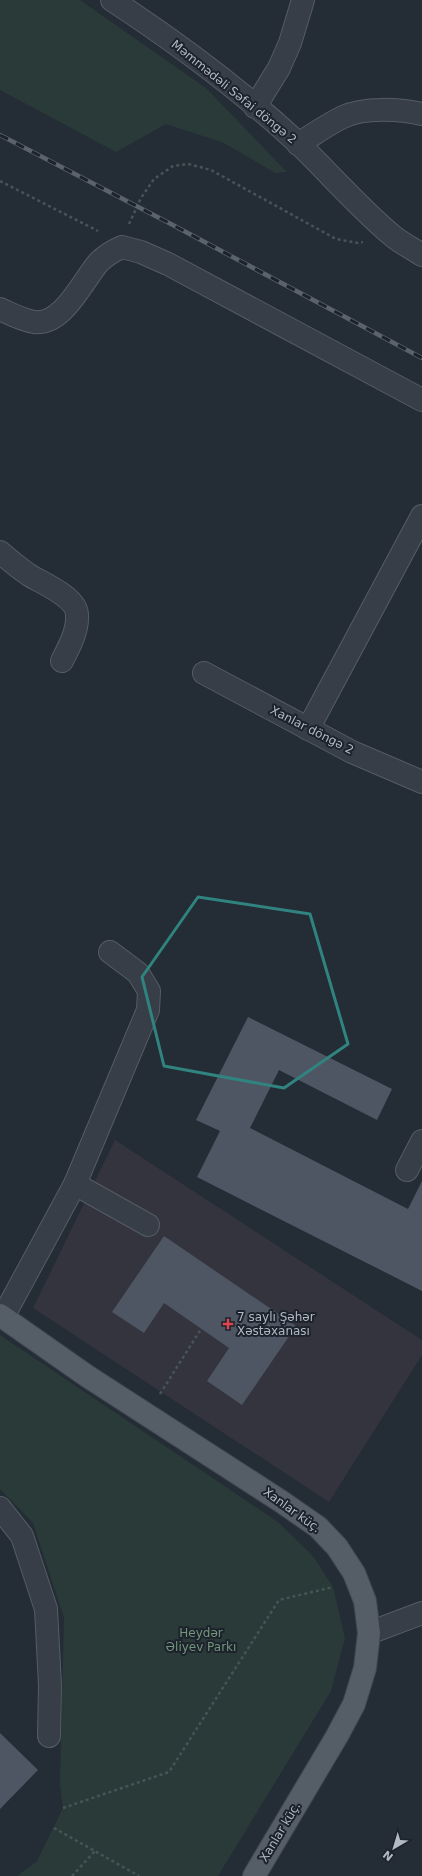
<svg xmlns="http://www.w3.org/2000/svg" width="422" height="1876" viewBox="0 0 422 1876" font-family="'DejaVu Sans',sans-serif">
  <rect width="100%" height="100%" fill="#242c36"/>
  <polygon fill="#34343f" points="115,1140 422,1340 422,1355 329,1502 33,1308"/>
  <g fill="#293a39">
    <polygon points="0,0 80,0 206,88 287,172 275,173 224,143 166,124 116,152 0,90"/>
    <polygon points="0,1335 278,1522 313,1556 333,1587 345,1638 331,1691 218,1876 17,1876 37,1861 63,1808 60,1785 64,1618 33,1523 0,1489"/>
  </g>
  <g fill="#4d5662">
    <polygon points="248,1017 392,1089 377,1120 279,1070 250,1128 408,1209 422,1181 422,1291 197,1177 220,1131 196,1120"/>
    <polygon points="164,1236 296,1326 242,1405 207,1381 229,1348 164,1303 144,1333 112,1312"/>
    <polygon points="0,1733 38,1770 0,1809"/>
  </g>
  <g fill="none" stroke-linecap="round" stroke-linejoin="round">
    <g stroke="#555c65" stroke-width="24">
      <g id="minor">
        <path d="M112,0C176,42 243,92 299,144C331,175 360,209 394,237C403,244 413,249 422,255"/>
        <polyline points="255,107 279,68 290,43 303,0"/>
        <path d="M298,144C313,135 328,124 343,117C364,107 400,109 422,114"/>
        <path d="M0,309C11,314 22,320 34,322C63,326 83,280 99,262C106,255 113,251 122,247L141,252L168,264L422,400"/>
        <path d="M0,552C9,560 19,568 29,575C42,583 77,597 77,615C78,631 69,647 62,661"/>
        <polyline points="204,673 352,752 422,782"/>
        <polyline points="308,729 422,516"/>
        <polyline points="407,1170 422,1141"/>
        <polyline points="75,1184 148,1225"/>
        <polyline points="3,1317 75,1184 148,1010 149,991 138,973 110,952"/>
        <polyline points="0,1508 22,1536 46,1609 50,1685 49,1736"/>
        <polyline points="369,1633 422,1613"/>
      </g>
    </g>
    <g stroke="#404750" stroke-width="24">
      <polyline id="major" points="0,1315 87,1376 282,1502 318,1527 337,1547 354,1573 365,1601 369,1633 365,1668 354,1704 337,1736 254,1876"/>
    </g>
    <g stroke="#455557" stroke-width="2.5" stroke-dasharray="3 3" stroke-linecap="butt">
      <polyline points="0,181 98,231"/>
      <polyline points="129,224 141,198 154,179 173,166 188,164 211,170 336,239 358,243 363,242"/>
      <polyline points="160,1394 201,1329"/>
      <polyline points="63,1808 169,1772 279,1600 333,1587"/>
      <polyline points="54,1828 139,1876"/>
      <polyline points="72,1876 95,1851"/>
    </g>
    <use href="#minor" stroke="#373e47" stroke-width="22"/>
    <use href="#major" stroke="#555d67" stroke-width="22"/>
    <g stroke="#5a626e" stroke-width="4.5">
      <polyline id="rail" points="0,135 169,223 422,358"/>
    </g>
    <use href="#rail" stroke="#1d232c" stroke-width="3" stroke-dasharray="9" stroke-linecap="butt"/>
  </g>
  <path fill="none" stroke="#30837f" stroke-width="3" stroke-linejoin="round" d="M198,897L310,914L348,1044L284,1088L164,1066L142,977Z"/>
  <path fill="#e0444e" stroke="#1d232c" stroke-width="1.5" d="M226 1318h4v4h4v4h-4v4h-4v-4h-4v-4h4z"/>
  <g text-anchor="middle" dominant-baseline="central" stroke-width="4" stroke-linejoin="round" paint-order="stroke">
    <g font-size="12" fill="#b2b9c3" stroke="#1d232c">
      <text transform="translate(234 92) rotate(39)">Məmmədəli Səfai döngə 2</text>
      <text transform="translate(312 730) rotate(27)">Xanlar döngə 2</text>
      <text transform="translate(292 1510) rotate(36)">Xanlar küç.</text>
      <text transform="translate(280 1832) rotate(-59)">Xanlar küç.</text>
    </g>
    <g font-size="12" fill="#b2b9c3" stroke="#1d232c" text-anchor="start">
      <text x="237" y="1317">7 saylı Şəhər<tspan x="237" dy="14">Xəstəxanası</tspan></text>
    </g>
    <g font-size="12" fill="#73967b" stroke="#1d232c">
      <text x="201" y="1633">Heydər<tspan x="201" dy="14">Əliyev Parkı</tspan></text>
    </g>
  </g>
  <g transform="translate(394 1848) rotate(218)" stroke="#1d232c" stroke-width="3" paint-order="stroke">
  <path d="M0-3L7 15L0 10L-7 15Z" fill="#b2b9c3"/>
  <text y="-6" font-size="11" font-weight="bold" text-anchor="middle" fill="#b2b9c3">N</text>
  </g>
</svg>
